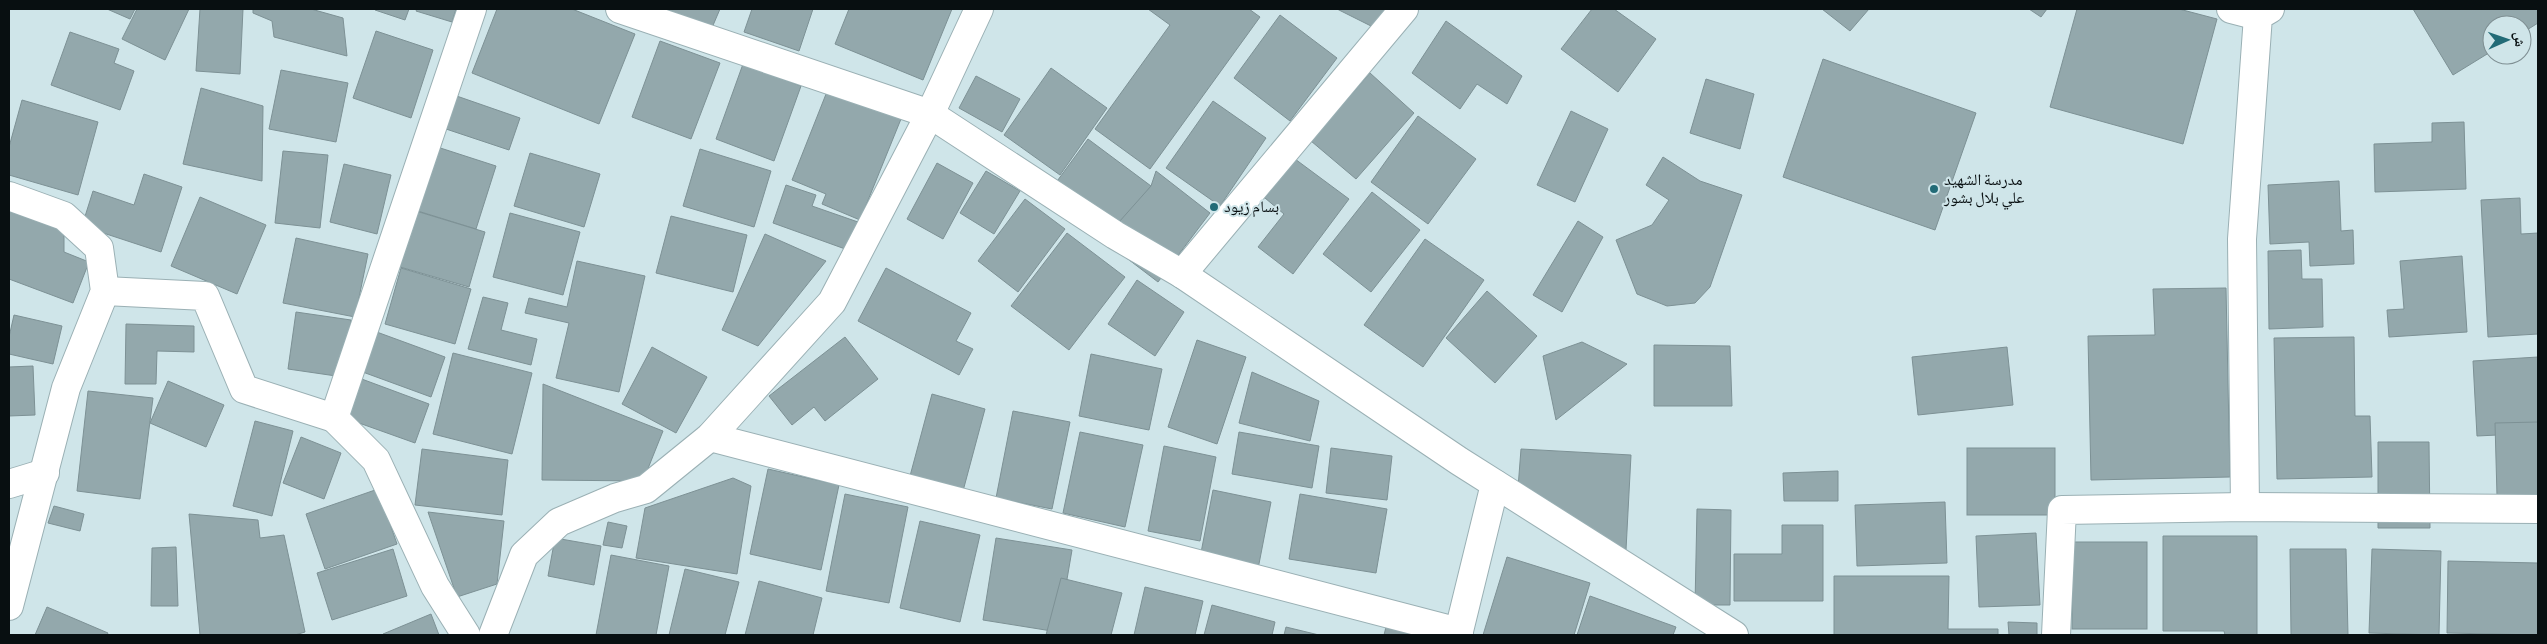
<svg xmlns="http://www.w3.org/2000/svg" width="2547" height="644" viewBox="0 0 2547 644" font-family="'Sofia Sans Condensed','Noto Naskh Arabic',sans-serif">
  <rect width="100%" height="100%" fill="#cfe5e9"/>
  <g fill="#93a8ac" stroke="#7d9195">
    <polygon points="107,9 135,9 130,19"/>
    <polygon points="137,9 189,9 165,60 122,39"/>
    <polygon points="200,9 243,9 240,74 196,71"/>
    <polygon points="253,9 311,9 343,18 347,56 274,37 272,21 253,13"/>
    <polygon points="376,9 409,9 405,20 375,10"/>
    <polygon points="417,9 456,9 452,22 416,11"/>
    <polygon points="497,9 572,9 635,34 599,124 472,73"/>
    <polygon points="650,9 720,9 711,30"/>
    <polygon points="752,9 813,9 799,51 744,32"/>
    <polygon points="849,9 952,9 923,80 835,44"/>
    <polygon points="1148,9 1249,9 1260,17 1150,169 1095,129 1170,25"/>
    <polygon points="1337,9 1387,9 1377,29"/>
    <polygon points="1592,9 1614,9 1656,39 1618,92 1561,49"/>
    <polygon points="1822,9 1869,9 1850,31"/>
    <polygon points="2029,9 2047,9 2041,17"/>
    <polygon points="2077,9 2179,9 2217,19 2183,144 2050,107"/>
    <polygon points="2413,9 2538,9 2538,23 2522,33 2522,25 2492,25 2492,51 2453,75"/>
    <polygon points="1280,15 1337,58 1290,121 1234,78"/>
    <polygon points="1446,21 1522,76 1507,104 1477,84 1460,109 1412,73"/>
    <polygon points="376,31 433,50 411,118 353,98"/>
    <polygon points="70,32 119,49 114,63 134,71 120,110 51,85"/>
    <polygon points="660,41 720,63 691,139 632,117"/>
    <polygon points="1823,59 1976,113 1935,230 1783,177"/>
    <polygon points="743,64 801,86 774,161 716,139"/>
    <polygon points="1051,68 1107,108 1060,175 1004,135"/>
    <polygon points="281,70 348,83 336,142 269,129"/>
    <polygon points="1370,73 1414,113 1356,179 1311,141"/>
    <polygon points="976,76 1020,99 1002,132 959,108"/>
    <polygon points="1706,79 1754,94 1740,149 1690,133"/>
    <polygon points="201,88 263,106 262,181 183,164"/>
    <polygon points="828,89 901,119 860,220 822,204 826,194 792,180"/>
    <polygon points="448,93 520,118 509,150 437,126"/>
    <polygon points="22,100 98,122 78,195 9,175 9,147"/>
    <polygon points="1213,101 1266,138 1220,206 1166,168"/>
    <polygon points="1571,111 1608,129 1575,202 1537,185"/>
    <polygon points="1418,116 1476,159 1428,224 1371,182"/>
    <polygon points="2464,122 2466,189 2375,192 2374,144 2432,142 2432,123"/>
    <polygon points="1088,139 1151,186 1115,235 1052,188"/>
    <polygon points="428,144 496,166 476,229 408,208"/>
    <polygon points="700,149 771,171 754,227 683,206"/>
    <polygon points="283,151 328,155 320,228 275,223"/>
    <polygon points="530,153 600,174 584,227 514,206"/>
    <polygon points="1663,157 1700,181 1742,195 1710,287 1695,303 1667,306 1637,294 1616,240 1652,225 1669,200 1646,185"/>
    <polygon points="1295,159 1349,199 1293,274 1258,247 1284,214 1265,198"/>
    <polygon points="937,163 973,183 943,239 907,219"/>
    <polygon points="344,164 391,175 377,234 330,222"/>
    <polygon points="986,171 1020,191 994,234 960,213"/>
    <polygon points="1156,171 1210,213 1158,282 1103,240 1151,186"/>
    <polygon points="144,174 182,187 161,252 82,226 93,191 134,205"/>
    <polygon points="2339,181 2341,231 2353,230 2354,264 2310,266 2309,242 2270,244 2268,185"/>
    <polygon points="786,185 816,195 812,206 858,222 848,250 773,223"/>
    <polygon points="1372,192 1420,230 1371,292 1323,254"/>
    <polygon points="200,197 266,225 237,294 171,266"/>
    <polygon points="2520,198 2521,234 2538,233 2538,334 2488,337 2481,200"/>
    <polygon points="1025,199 1065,229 1018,292 978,261"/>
    <polygon points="9,206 64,226 64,252 89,262 73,303 9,279"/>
    <polygon points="416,211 485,232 469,287 400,267"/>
    <polygon points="510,213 580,232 563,295 493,277"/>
    <polygon points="671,216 747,235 733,292 656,273"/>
    <polygon points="1578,221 1603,237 1562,312 1533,295"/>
    <polygon points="1067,233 1125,277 1069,350 1011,306"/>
    <polygon points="765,234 826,261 758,346 722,330"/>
    <polygon points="296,238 368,254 355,317 283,303"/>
    <polygon points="1425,239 1484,280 1423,367 1364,325"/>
    <polygon points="2301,250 2302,279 2322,279 2323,327 2269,329 2268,251"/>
    <polygon points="2462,256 2467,332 2389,337 2387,310 2404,309 2400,261"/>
    <polygon points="577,261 645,276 619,392 556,378 569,323 525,313 529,298 567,307"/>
    <polygon points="401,268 471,289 455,344 385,324"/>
    <polygon points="886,268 971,313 956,341 973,349 959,375 858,321"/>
    <polygon points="1137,280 1184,312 1155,356 1108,324"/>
    <polygon points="2226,288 2230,477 2091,480 2088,336 2155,335 2153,289"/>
    <polygon points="1487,291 1537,336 1495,383 1446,338"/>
    <polygon points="483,297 508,303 501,330 537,339 531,365 468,349"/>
    <polygon points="296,312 351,320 343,377 288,369"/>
    <polygon points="14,315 62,326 53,364 9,354 9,337"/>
    <polygon points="126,324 194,326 194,352 157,351 156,384 125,384"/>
    <polygon points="374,331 445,357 431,397 360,371"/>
    <polygon points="845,337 878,379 825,421 814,407 792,425 769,396"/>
    <polygon points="2354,337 2355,416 2370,416 2372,477 2277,479 2274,338"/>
    <polygon points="1197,340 1246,357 1217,444 1168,427"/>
    <polygon points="1582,342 1627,364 1556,420 1543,356"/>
    <polygon points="1654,345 1730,346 1732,406 1654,406"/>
    <polygon points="652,347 707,377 676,433 622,404"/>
    <polygon points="2007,347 2013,405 1918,415 1912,357"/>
    <polygon points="453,353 532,373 512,454 433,434"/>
    <polygon points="1091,354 1162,369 1149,430 1079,416"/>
    <polygon points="2538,357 2538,433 2477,436 2473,361"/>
    <polygon points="33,366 35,415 9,416 9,367"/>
    <polygon points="1252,372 1319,401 1310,441 1239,423"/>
    <polygon points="359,378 429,404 415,443 345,418"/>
    <polygon points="168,381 224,405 206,447 150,423"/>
    <polygon points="543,384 663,431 643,481 542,480"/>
    <polygon points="88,391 153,398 140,499 77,491"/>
    <polygon points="932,394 985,409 963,491 910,476"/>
    <polygon points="1013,411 1070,422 1052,509 996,498"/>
    <polygon points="255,421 293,431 272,516 233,506"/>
    <polygon points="2538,422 2538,495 2497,496 2495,423"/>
    <polygon points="1080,432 1143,445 1125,527 1063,513"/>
    <polygon points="1239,432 1319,446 1312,488 1232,474"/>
    <polygon points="301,437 341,453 324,499 283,483"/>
    <polygon points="2378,442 2429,442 2430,528 2378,528"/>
    <polygon points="1164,446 1216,457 1200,541 1148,531"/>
    <polygon points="1331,448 1392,456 1387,500 1326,493"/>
    <rect x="1967" y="448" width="88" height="67"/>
    <polygon points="422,449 508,460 502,515 415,505"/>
    <polygon points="1521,449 1631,455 1626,550 1518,488"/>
    <polygon points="768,469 839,485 821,570 750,554"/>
    <polygon points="1838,471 1838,501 1784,501 1783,473"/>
    <polygon points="733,478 751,486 737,574 636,558 645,508"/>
    <polygon points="378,489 397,544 325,569 306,514"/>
    <polygon points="1213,490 1271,502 1258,569 1200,558"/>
    <polygon points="845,494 908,507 889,603 826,591"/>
    <polygon points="1300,494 1387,509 1376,573 1289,559"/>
    <polygon points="1945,502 1947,563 1857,566 1855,505"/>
    <polygon points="54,506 84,514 80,531 48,523"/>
    <polygon points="1697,509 1731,510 1730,605 1695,605"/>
    <polygon points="428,512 504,521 497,584 457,597"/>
    <polygon points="189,514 258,520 260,538 284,535 305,632 295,635 200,635"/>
    <polygon points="920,521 980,535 960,622 900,608"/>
    <polygon points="608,522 627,526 622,548 603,545"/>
    <polygon points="1782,525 1823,525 1823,601 1734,601 1734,554 1782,554"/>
    <polygon points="2036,533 2040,605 1979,607 1976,536"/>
    <polygon points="2163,536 2257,536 2257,635 2225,635 2224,631 2163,631"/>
    <polygon points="555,538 601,546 594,585 548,576"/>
    <polygon points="996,538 1072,550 1058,632 983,620"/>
    <rect x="2072" y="542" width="75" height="87"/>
    <polygon points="176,547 178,606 151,606 152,548"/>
    <polygon points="393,549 407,596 332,620 317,573"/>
    <polygon points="2290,549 2346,549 2348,635 2291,635"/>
    <polygon points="2372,549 2441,551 2439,635 2369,633"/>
    <polygon points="611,555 669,566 656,635 596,635"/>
    <polygon points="1507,557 1590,583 1574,635 1483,635"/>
    <polygon points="2448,561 2538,563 2538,635 2447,633"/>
    <polygon points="685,569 739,582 725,635 669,635"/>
    <polygon points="1834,576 1949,576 1948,629 1998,629 1998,635 1834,635"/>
    <polygon points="1061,578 1122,593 1111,635 1046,635"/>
    <polygon points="759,581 822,598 813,635 745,635"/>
    <polygon points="1145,587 1203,601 1195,635 1134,635"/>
    <polygon points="1590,596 1676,627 1673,635 1577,635"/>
    <polygon points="1212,605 1275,622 1272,635 1204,635"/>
    <polygon points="47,607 108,633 107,635 35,635"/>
    <polygon points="431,614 439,635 383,635 383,634"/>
    <polygon points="2008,622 2037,623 2037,635 2009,635"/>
    <polygon points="1286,627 1319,635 1284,635"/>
    <polygon points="1386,627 1420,635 1384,635"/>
  </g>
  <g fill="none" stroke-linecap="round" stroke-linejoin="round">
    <g stroke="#9ab0b4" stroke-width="30">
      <g id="minor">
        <polyline points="620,9 930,114 1115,235 1182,274 1459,461 1734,635"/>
        <polyline points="2231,9 2258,16"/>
        <polyline points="9,196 64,216 99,248 105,291 66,388 9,606"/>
        <polyline points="1182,274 1404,9"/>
        <polyline points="105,291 205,296 244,389 334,418"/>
        <polyline points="710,437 1459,632"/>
        <polyline points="9,484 45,473"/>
        <polyline points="2245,507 2242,239 2258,16 2270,9"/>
        <polyline points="466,635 435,586 376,460 334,418 472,9"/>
        <polyline points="493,635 524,555 559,522 615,498 646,489 710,437 832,302 930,114 979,9"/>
        <polyline points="1458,635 1495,484"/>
        <polyline points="2056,635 2062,510 2245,507 2538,509"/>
      </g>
    </g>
    <use href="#minor" stroke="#fff" stroke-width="28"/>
  </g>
  <g fill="#226b77" stroke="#cfe5e9" stroke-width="2">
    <circle cx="1934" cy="189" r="5"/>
    <circle cx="1214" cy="207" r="5"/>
  </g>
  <g text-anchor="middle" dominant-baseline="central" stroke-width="4" stroke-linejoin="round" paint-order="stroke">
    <g font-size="16" fill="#080f11" stroke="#cfe5e9" text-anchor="start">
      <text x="1944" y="180">مدرسة الشهيد<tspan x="1944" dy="18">علي بلال بشور</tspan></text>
      <text x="1224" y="207">بسام زيود</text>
    </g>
  </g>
  <rect width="2547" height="644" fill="none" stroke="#080f11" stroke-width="20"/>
  <g transform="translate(2507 40) rotate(88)"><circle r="24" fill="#cfe5e9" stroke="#7f8f93"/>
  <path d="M0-4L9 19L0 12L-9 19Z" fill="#226b77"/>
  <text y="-8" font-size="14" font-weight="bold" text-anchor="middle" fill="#080f11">ش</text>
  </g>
</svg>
